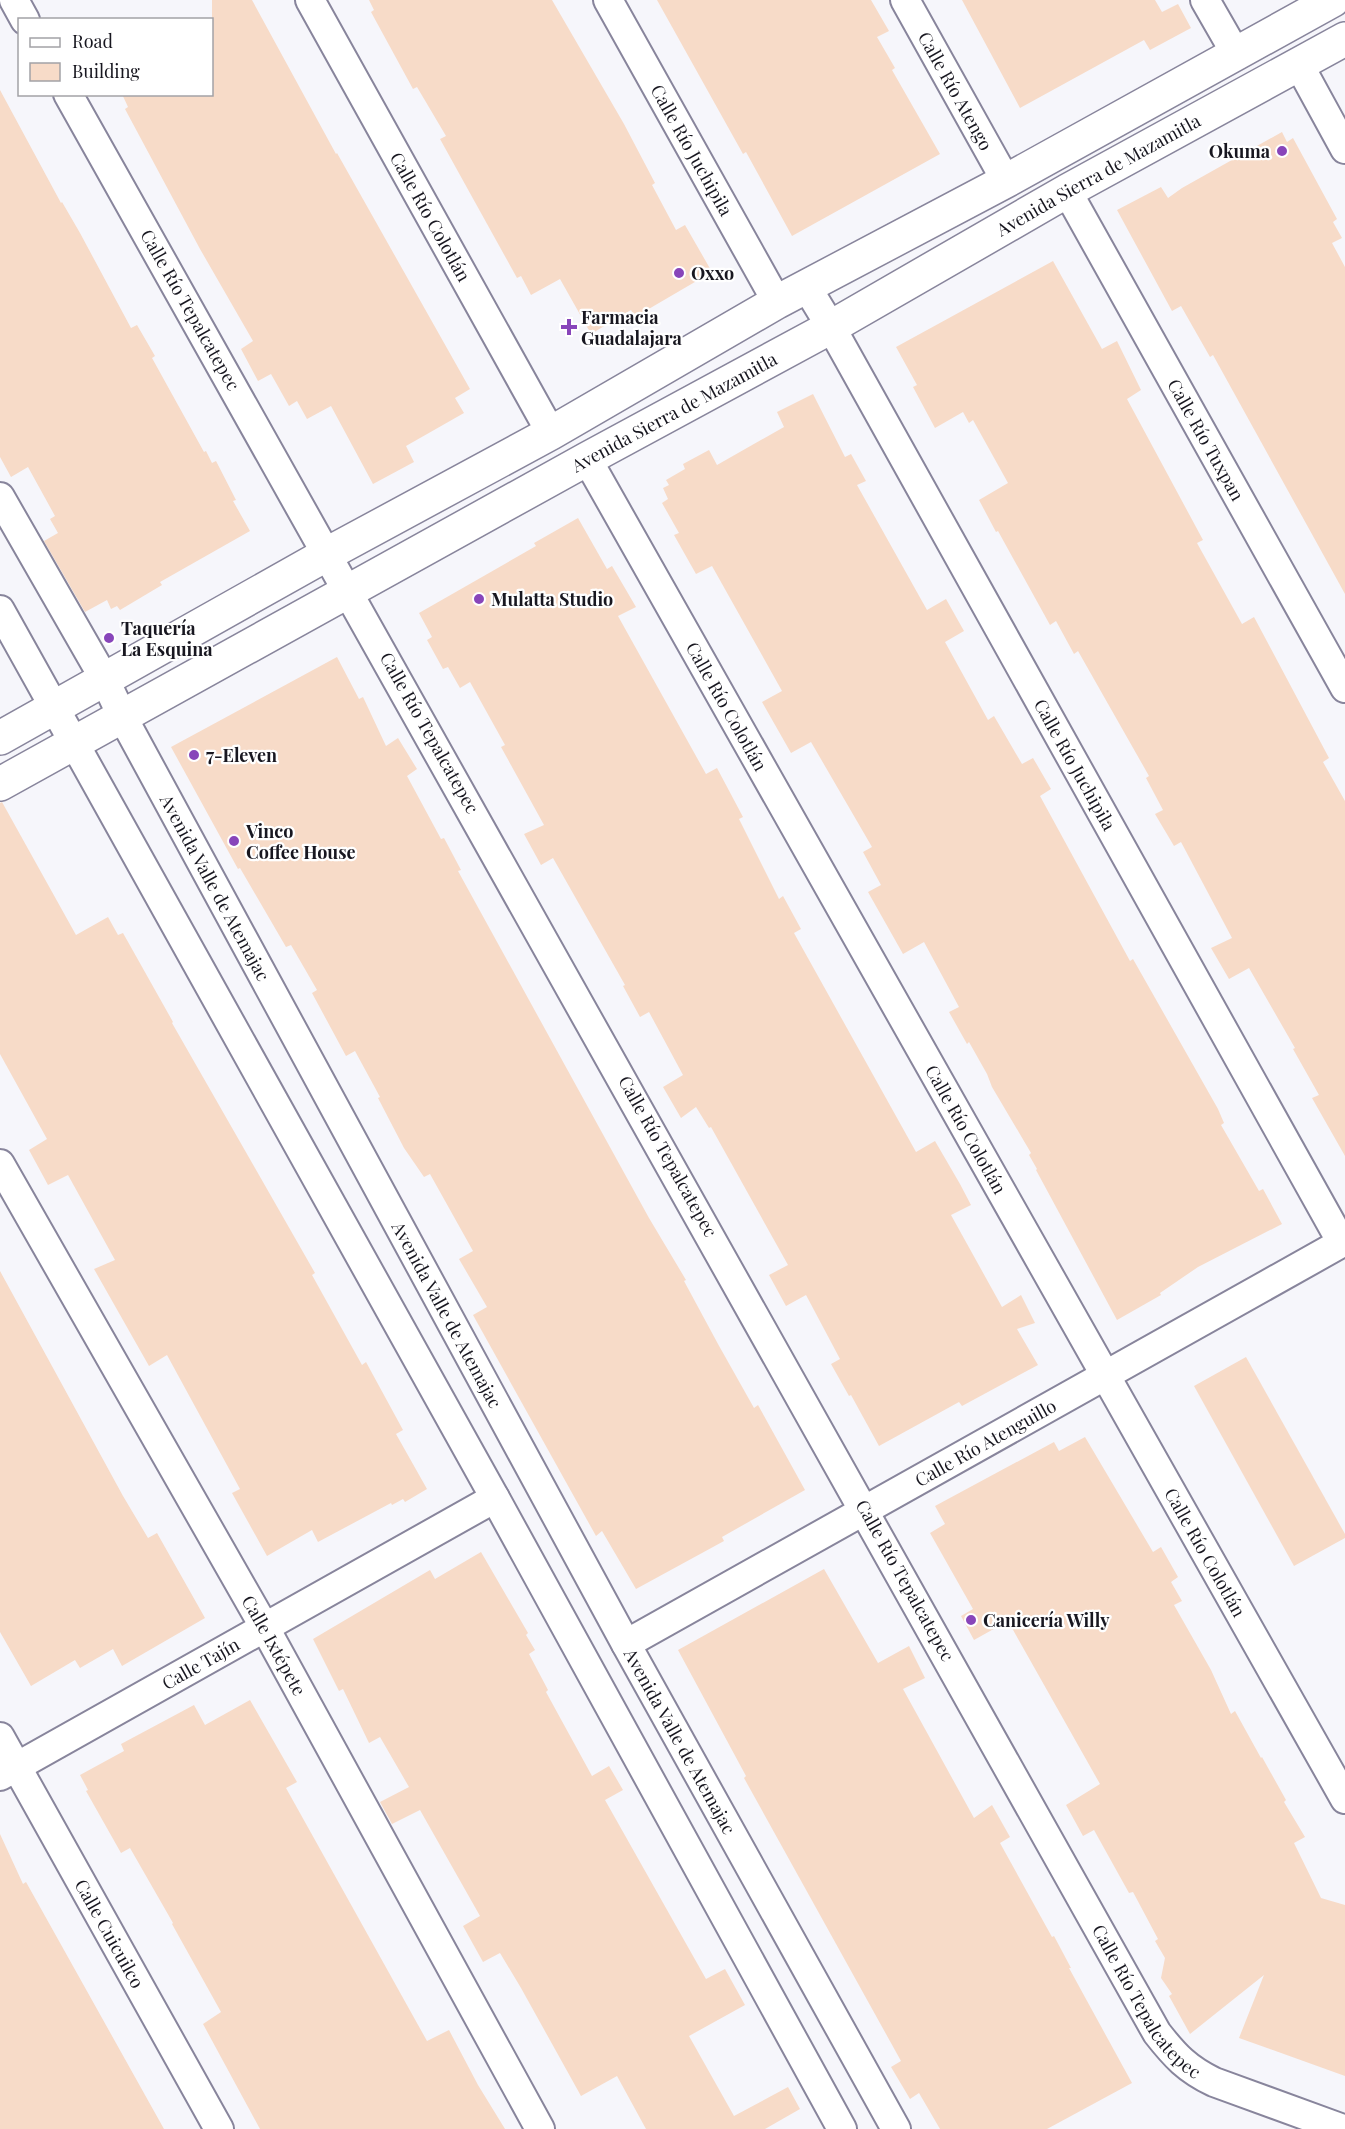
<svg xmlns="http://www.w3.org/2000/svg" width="1345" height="2129" viewBox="0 0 1345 2129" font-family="'Playfair Display',serif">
  <rect width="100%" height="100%" fill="#f6f6fb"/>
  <g fill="#f7dbc8">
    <polygon points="212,0 252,0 336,154 337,153 470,389 455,398 464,413 406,446 414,462 373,484 331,406 307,419 297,401 289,406 271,374 258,381 241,349 253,341 200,249 125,109 128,107 122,94 212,94"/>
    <polygon points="369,0 552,0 624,124 655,183 652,185 676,230 685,225 712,272 635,317 631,310 591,334 560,279 531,295 521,276 517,278 440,139 446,136 417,87 413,89 371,12 374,10"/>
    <polygon points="657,0 871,0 889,31 877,37 895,68 892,70 940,154 792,236 746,152 743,154"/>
    <polygon points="962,0 1155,0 1162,12 1178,4 1191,28 1150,50 1144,40 1020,108"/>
    <polygon points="0,90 61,203 62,202 80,233 131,328 137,325 155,356 152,358 204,452 206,451 212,463 216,461 236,500 233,501 250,531 160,582 162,585 120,610 117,606 111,609 107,600 85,612 44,541 58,533 50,519 55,516 28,467 11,477 0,457"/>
    <polygon points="1282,132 1287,142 1293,138 1337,219 1333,222 1342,238 1332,243 1345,267 1345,594 1213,355 1210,357 1181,306 1172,311 1117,210 1161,187 1168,198 1182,188"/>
    <polygon points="1053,261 1102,349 1117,341 1141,390 1127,399 1203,540 1197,543 1242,624 1254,617 1329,758 1323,762 1345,801 1345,1156 1312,1098 1319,1095 1293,1049 1295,1048 1249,968 1229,979 1211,948 1232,938 1181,842 1174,846 1155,814 1163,810 1146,778 1149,776 1078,651 1074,654 1056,621 1050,625 998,531 996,532 979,500 1008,483 973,420 969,423 963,412 935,428 913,387 917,385 896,347"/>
    <polygon points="813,394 845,457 851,454 866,481 857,485 927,610 946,599 964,631 945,642 988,720 994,716 1022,764 1033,758 1051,789 1040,796 1130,961 1133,959 1218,1109 1224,1123 1221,1125 1259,1191 1263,1189 1282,1224 1198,1267 1160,1293 1161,1295 1117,1320 1036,1170 1037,1169 1029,1155 1031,1153 992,1087 987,1074 969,1042 967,1044 949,1012 959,1007 924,942 903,954 868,892 881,885 863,852 872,847 811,742 791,753 762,702 782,691 712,566 696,574 674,535 679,533 662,503 668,499 663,488 669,485 666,480 685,469 683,464 709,450 717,465 784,427 777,412"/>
    <polygon points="578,518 607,569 612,566 636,607 618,616 706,774 717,768 743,817 739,819 779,899 783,896 801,929 794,933 916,1152 935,1141 960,1184 971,1205 951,1215 1002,1307 1021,1295 1035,1323 1017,1329 1038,1365 962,1406 959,1402 879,1446 851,1395 849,1396 831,1364 840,1359 806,1295 786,1306 769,1275 788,1265 711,1127 709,1128 696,1107 681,1118 663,1087 683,1075 649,1012 640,1017 623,986 625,985 553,858 541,865 524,834 544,825 501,747 505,745 470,682 460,688 448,667 443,669 427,640 432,637 419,613 536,546 534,543"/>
    <polygon points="337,657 359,699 363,697 386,746 398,738 417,769 407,776 441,839 444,838 461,870 458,871 649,1218 686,1280 684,1281 718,1344 754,1408 758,1405 805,1490 722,1537 724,1541 636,1589 602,1531 596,1536 473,1315 487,1307 459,1259 473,1251 430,1174 424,1177 404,1148 378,1098 380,1097 355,1051 346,1056 312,993 317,990 291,945 286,947 240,868 238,869 171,747"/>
    <polygon points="2,802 76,935 108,917 118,935 123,933 173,1022 172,1023 315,1273 312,1275 362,1365 366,1362 403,1430 396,1434 427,1489 405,1502 403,1499 392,1505 391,1503 318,1542 312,1530 267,1556 232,1493 240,1489 167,1355 149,1366 94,1269 115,1260 68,1175 48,1185 29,1150 47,1139 0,1054 0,803"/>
    <polygon points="0,1271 123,1496 148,1538 157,1533 205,1618 122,1666 113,1649 80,1668 75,1660 31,1686 0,1632"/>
    <polygon points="1246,1357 1345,1534 1345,1538 1294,1566 1194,1386"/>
    <polygon points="1085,1437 1153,1552 1161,1547 1178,1577 1171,1582 1182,1601 1174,1605 1211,1670 1231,1714 1235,1711 1261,1758 1262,1757 1286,1800 1284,1802 1305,1837 1294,1843 1321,1898 1345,1905 1345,2076 1239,2038 1264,1975 1190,2034 1169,1996 1172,1994 1161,1978 1165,1958 1155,1941 1158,1939 1133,1892 1129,1893 1094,1830 1083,1836 1066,1805 1100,1784 1008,1621 974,1640 961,1616 973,1609 930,1533 945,1524 935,1506 1054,1442 1059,1451"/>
    <polygon points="481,1552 528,1633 526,1635 535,1650 529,1654 548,1690 546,1692 592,1776 609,1766 623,1790 605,1800 706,1979 725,1969 745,2005 689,2036 734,2116 788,2087 800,2109 765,2129 646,2129 617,2076 581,2096 521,1988 500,1953 483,1962 463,1926 480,1916 420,1810 392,1824 380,1802 409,1787 380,1737 369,1743 343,1689 339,1691 313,1639 430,1570 435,1579"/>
    <polygon points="824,1569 878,1663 909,1646 925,1678 903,1689 974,1818 992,1805 1010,1837 1000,1843 1052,1937 1054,1936 1071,1968 1069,1968 1132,2083 1047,2129 940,2129 919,2093 910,2099 891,2067 901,2061 744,1778 746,1776 678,1650"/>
    <polygon points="250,1700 297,1782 286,1788 427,2041 449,2030 478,2085 505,2129 260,2129 203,2024 221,2012 172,1924 173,1923 130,1848 121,1853 86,1791 88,1790 80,1775 124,1751 121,1744 194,1705 205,1725"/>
    <polygon points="0,1834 23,1884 26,1882 164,2129 0,2129"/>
  </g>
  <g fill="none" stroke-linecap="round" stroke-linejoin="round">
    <g stroke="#88859c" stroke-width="32">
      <g id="minor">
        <polyline points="14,0 25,20"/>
        <path id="s1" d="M310,0L551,433"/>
        <path id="s2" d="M608,0L777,302"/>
        <path id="s3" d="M905,0L1006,181"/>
        <polyline points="1205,0 1236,54"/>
        <polyline points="1298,63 1345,149"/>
        <path id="s4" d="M68,94C435,739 798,1385 1157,2033C1175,2056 1187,2069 1214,2082L1343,2129"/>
        <path id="s5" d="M1067,191L1345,688"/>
        <path id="s6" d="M806,286L831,327L1342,1243"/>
        <path id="s7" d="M587,459L1345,1799"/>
        <path id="s8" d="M0,497L105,680L122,716L626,1644L896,2129"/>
        <polyline points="0,610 495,1498 842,2129"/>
        <path id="s9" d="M0,1164L265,1628L540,2129"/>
        <path id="s10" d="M626,1644L1345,1241"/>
        <path id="s11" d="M0,1737L219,2129"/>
        <path id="s12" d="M0,1776L495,1498"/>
      </g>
    </g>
    <g stroke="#88859c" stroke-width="36">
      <g id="tertiary">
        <polyline points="0,738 329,553 551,433 777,302 1006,181 1333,0"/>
        <path id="s13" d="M0,784L587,459L831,327L1067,191L1345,39"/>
      </g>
    </g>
    <use href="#minor" stroke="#fff" stroke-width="28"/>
    <use href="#tertiary" stroke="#fff" stroke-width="33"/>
  </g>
  <g fill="#8845ba" stroke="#fff" stroke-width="2">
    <circle cx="1282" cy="151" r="6"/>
    <circle cx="679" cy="273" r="6"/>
    <path d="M566 318h6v6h6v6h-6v6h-6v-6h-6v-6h6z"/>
    <circle cx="479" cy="599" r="6"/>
    <circle cx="109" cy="638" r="6"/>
    <circle cx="194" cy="755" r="6"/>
    <circle cx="234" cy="841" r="6"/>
    <circle cx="971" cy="1620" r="6"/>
  </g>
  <g text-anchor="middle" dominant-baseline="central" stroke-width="4.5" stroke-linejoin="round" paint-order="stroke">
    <g font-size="18" fill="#181720" stroke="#fff">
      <text stroke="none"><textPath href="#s3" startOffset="104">Calle Río Atengo</textPath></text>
      <text stroke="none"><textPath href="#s2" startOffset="172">Calle Río Juchipila</textPath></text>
      <text stroke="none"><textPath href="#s13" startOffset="1256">Avenida Sierra de Mazamitla</textPath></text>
      <text stroke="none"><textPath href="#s1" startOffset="248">Calle Río Colotlán</textPath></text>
      <text stroke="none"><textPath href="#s4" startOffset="248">Calle Río Tepalcatepec</textPath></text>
      <text stroke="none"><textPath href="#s13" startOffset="770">Avenida Sierra de Mazamitla</textPath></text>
      <text stroke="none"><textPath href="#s5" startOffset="285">Calle Río Tuxpan</textPath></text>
      <text stroke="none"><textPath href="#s7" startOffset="284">Calle Río Colotlán</textPath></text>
      <text stroke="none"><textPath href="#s4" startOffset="734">Calle Río Tepalcatepec</textPath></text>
      <text stroke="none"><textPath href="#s6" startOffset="549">Calle Río Juchipila</textPath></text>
      <text stroke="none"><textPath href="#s8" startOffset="446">Avenida Valle de Atemajac</textPath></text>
      <text stroke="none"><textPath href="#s7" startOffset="770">Calle Río Colotlán</textPath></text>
      <text stroke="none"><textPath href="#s4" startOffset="1220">Calle Río Tepalcatepec</textPath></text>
      <text stroke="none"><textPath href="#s8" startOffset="932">Avenida Valle de Atemajac</textPath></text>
      <text stroke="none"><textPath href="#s10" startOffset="412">Calle Río Atenguillo</textPath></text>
      <text stroke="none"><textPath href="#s7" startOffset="1256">Calle Río Colotlán</textPath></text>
      <text stroke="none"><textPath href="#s4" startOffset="1706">Calle Río Tepalcatepec</textPath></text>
      <text stroke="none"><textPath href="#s9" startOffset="554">Calle Ixtépete</textPath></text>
      <text stroke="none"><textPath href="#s12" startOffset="230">Calle Tajín</textPath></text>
      <text stroke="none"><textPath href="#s8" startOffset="1418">Avenida Valle de Atemajac</textPath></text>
      <text stroke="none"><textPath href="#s11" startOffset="225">Calle Cuicuilco</textPath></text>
      <text stroke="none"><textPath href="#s4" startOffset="2192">Calle Río Tepalcatepec</textPath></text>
    </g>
    <g font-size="18" font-weight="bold" fill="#181720" stroke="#fff" text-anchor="start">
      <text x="1270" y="151" text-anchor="end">Okuma</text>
      <text x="691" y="273">Oxxo</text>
      <text x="581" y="317">Farmacia<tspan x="581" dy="21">Guadalajara</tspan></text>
      <text x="491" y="599">Mulatta Studio</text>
      <text x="121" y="628">Taquería<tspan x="121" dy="21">La Esquina</tspan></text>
      <text x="206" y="755">7-Eleven</text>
      <text x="246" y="831">Vinco<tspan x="246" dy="21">Coffee House</tspan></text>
      <text x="983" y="1620">Canicería Willy</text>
    </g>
  </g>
  <rect x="18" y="18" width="195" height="78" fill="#ffffff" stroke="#a3a2a6" stroke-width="1.5"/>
  <rect x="30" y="38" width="30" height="9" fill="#ffffff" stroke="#a3a2a6" stroke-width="1.5"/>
  <text x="72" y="48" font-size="18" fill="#181720">Road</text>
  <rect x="30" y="63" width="30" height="18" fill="#f7dbc8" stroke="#a3a2a6" stroke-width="1.5"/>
  <text x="72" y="78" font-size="18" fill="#181720">Building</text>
</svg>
